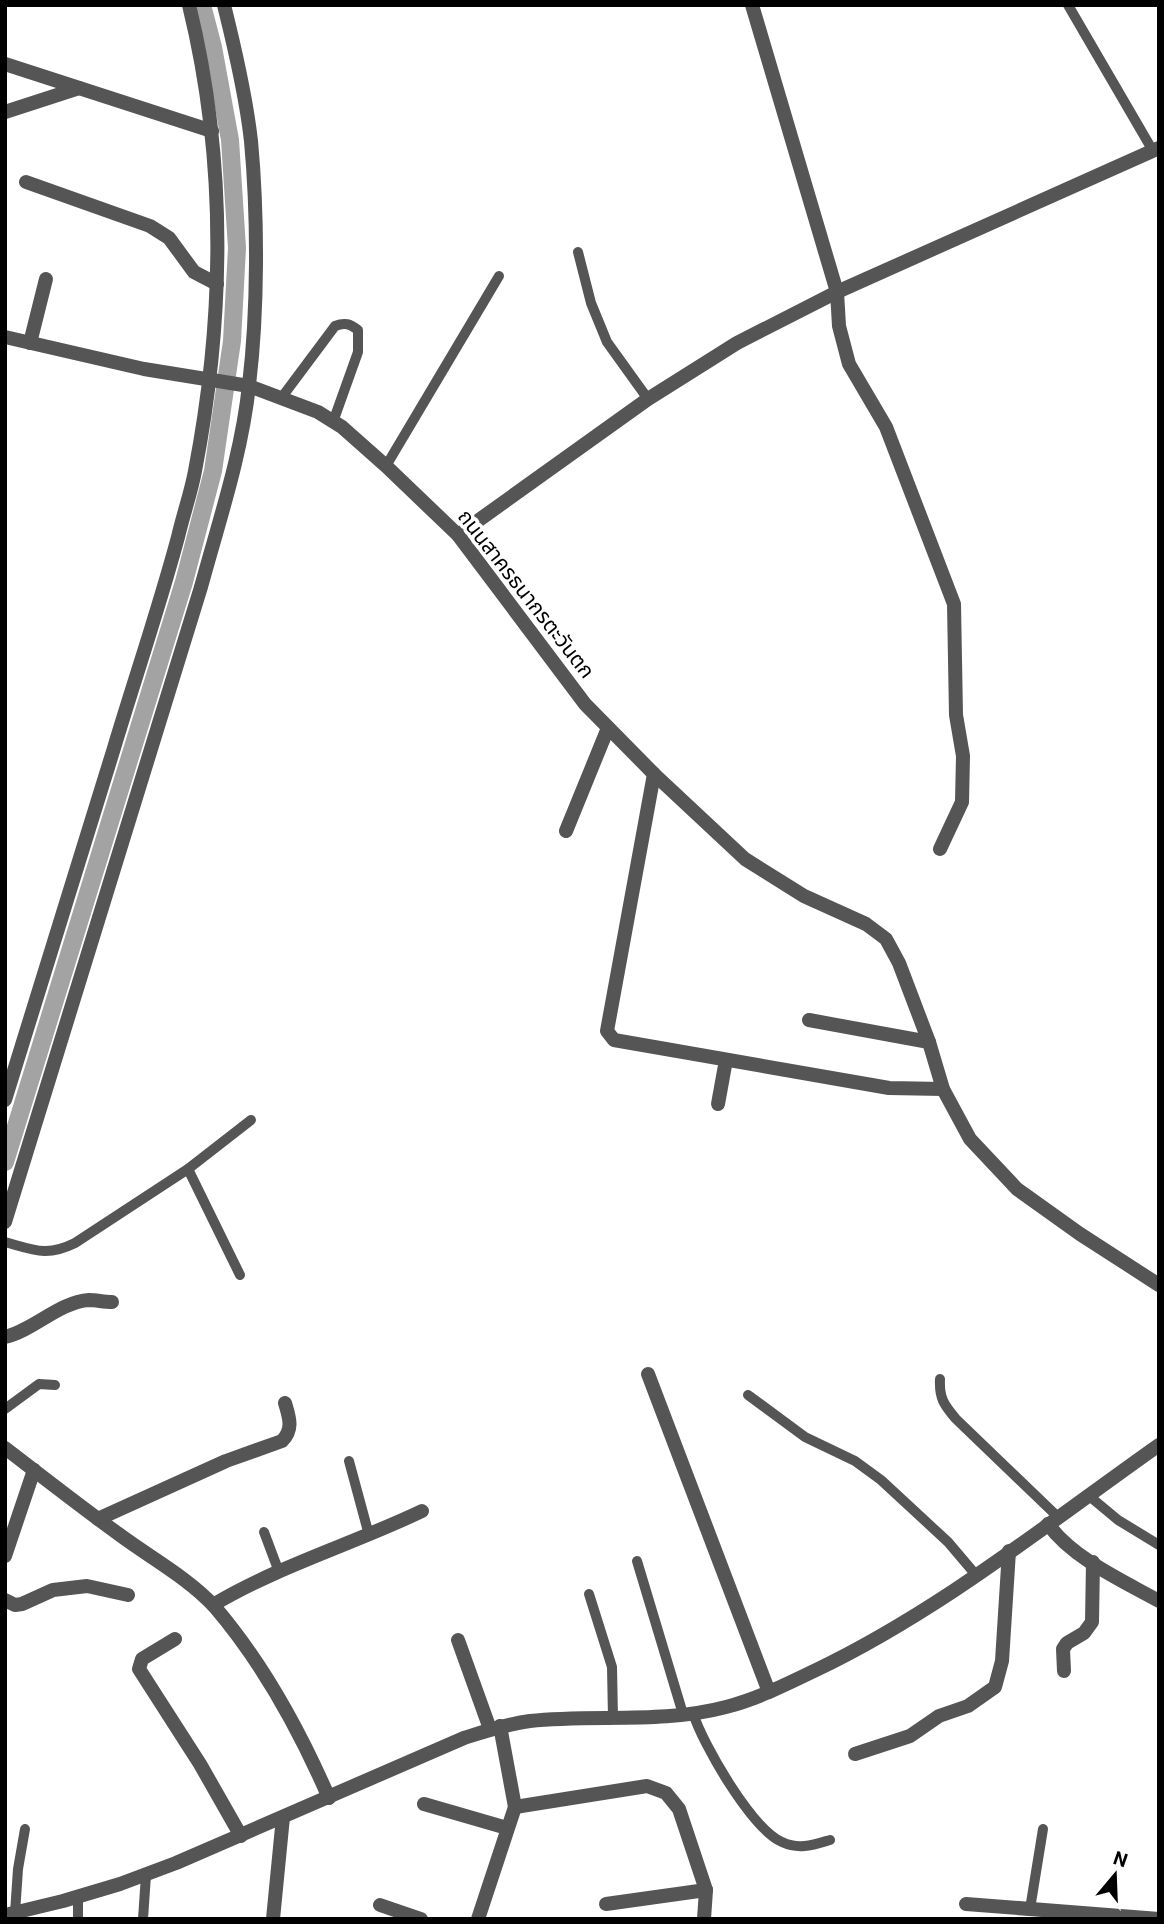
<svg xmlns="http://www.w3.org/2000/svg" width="1164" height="1924" viewBox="0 0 1164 1924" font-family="Roboto,'Noto Sans Thai',sans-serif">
  <rect width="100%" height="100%" fill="#fff"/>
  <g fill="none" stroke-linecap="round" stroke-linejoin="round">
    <polyline stroke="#a3a3a3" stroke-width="18" points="5,1162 184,582 213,471 232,341 237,248 230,140 213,47 202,5"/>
    <g stroke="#555" stroke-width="10">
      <polyline points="1068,5 1153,151"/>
      <polyline points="578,252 591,303 607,342 648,399"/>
      <path d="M282,397L335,326C345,322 350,324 358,330V352L333,422"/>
      <polyline points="386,466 499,276"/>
      <polyline points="188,1169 240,1275"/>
      <path d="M5,1242C34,1250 47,1257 75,1243L188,1169L251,1120"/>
      <path d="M940,1379C939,1398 944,1405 956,1419L1058,1517"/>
      <polyline points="748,1395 805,1437 855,1461 881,1480 948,1542 976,1575"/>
      <polyline points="5,1409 39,1384 55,1385"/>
      <polyline points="349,1461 369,1535"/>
      <polyline points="1088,1495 1118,1520 1159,1545"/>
      <polyline points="264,1532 279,1572"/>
      <polyline points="637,1561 683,1714"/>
      <polyline points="589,1594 612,1667 613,1718"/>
      <path d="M693,1713C703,1745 752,1829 782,1842C799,1850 813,1845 830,1840"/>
      <polyline points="78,1897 78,1919"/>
      <polyline points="1030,1909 1043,1829"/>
      <polyline points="15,1913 18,1869 25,1829"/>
      <polyline points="143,1919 146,1875"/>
    </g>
    <g stroke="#555" stroke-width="14">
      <polyline points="752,5 837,292 839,326 849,364 886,427 954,604 956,715 963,756 962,802 940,849"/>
      <polyline points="5,64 212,131"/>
      <polyline points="5,112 79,88"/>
      <polyline points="26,182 150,226 169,238 194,272 217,284"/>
      <polyline points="5,337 144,369 249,386 318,412 342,427 386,466 458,535 585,704 654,774 745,859 804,896 866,924 886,939 899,963 929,1042 943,1089 970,1139 1017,1189 1080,1234 1159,1285"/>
      <polyline points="30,343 46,279"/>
      <polyline points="458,535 648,399 737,343 837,292 1159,148"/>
      <polyline points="654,774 607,1031 614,1040 889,1088 943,1089"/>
      <polyline points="566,831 608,728"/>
      <polyline points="809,1020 929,1042"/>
      <polyline points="718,1104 726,1060"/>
      <path d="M5,1337C34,1330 59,1302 89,1300C96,1300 104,1302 112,1302"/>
      <polyline points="648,1374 769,1692"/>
      <path d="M5,1448C43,1477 81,1507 120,1535C151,1558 188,1578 214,1606C263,1663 299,1729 329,1798"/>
      <path d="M98,1519L226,1461L282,1441C294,1429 289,1417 285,1403"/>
      <path d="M1048,1524C1072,1558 1123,1581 1159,1601"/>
      <polyline points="5,1556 34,1470"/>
      <polyline points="5,1600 15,1605 22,1604 53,1590 87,1586 128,1595"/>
      <path d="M213,1605C278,1566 353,1544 422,1511"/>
      <polyline points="175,1639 142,1659 139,1669 200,1764 241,1836"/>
      <polyline points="458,1640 490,1729"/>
      <polyline points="1064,1671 1063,1649 1067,1643 1084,1633 1092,1622 1093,1562"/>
      <polyline points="855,1754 910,1736 939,1716 968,1706 995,1687 1002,1661 1009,1551"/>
      <polyline points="424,1804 507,1828"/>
      <polyline points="515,1807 647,1786 666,1793 679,1809 706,1890 704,1919"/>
      <polyline points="606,1904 706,1890"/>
      <polyline points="966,1904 1159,1919"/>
      <polyline points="380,1905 421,1919"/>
      <path d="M5,1915L63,1901L120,1884L176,1863L464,1738C486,1731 507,1724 530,1721C595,1714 662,1724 726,1707C757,1699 785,1685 814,1671C938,1612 1047,1524 1159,1445"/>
      <polyline points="273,1919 283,1817"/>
      <polyline points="478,1919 515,1807 500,1726"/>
    </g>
    <g stroke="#555" stroke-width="14">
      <path d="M5,1100C41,983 77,866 114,748C135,678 159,608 178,537C183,515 191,493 195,471C225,315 227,160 189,5"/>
      <path d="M5,1222L201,587C219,521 242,453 249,385C258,310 258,217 251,141C246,96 235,49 224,5"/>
    </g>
  </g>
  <g text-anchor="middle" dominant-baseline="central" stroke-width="7" stroke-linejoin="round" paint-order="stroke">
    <g font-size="21" fill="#000" stroke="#fff">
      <text transform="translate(526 594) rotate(52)">ถนนสาครธนากรตะวันตก</text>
    </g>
  </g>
  <rect width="1164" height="1924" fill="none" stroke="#000000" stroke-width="14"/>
  <g transform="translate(1115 1875) rotate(19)" stroke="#ffffff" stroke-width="5" paint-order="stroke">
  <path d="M0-5L12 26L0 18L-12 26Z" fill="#000000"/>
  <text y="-10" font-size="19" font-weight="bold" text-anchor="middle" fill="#000000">N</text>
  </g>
</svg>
